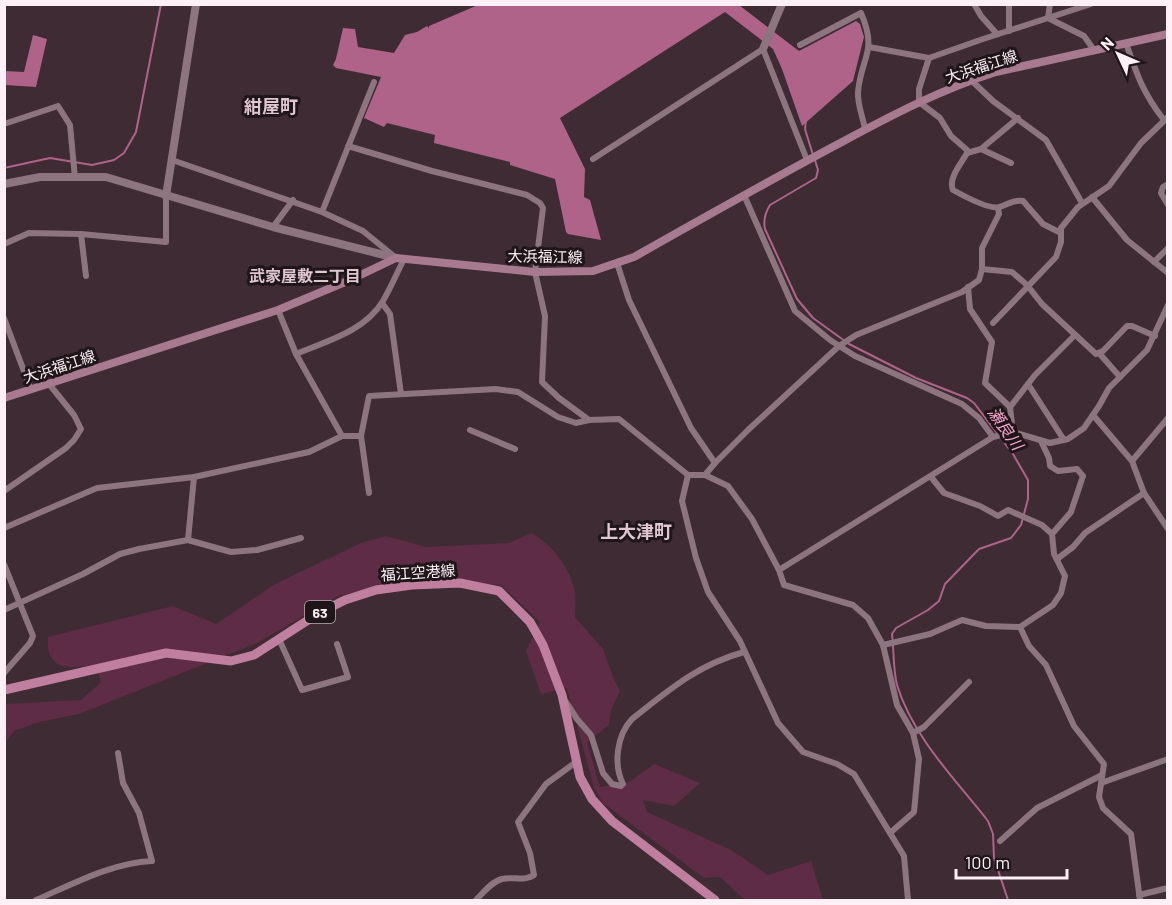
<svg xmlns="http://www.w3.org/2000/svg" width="1172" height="905" viewBox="0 0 1172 905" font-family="Barlow,'Noto Sans JP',sans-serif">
  <rect width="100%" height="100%" fill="#3e2b34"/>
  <path fill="#5e2c45" d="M532,533C551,545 566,562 573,584C577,594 575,607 575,617L603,649L613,677L620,691L611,710L609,725L587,742L600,787L629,782L654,764L700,783L674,806L643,800L647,812L733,851L768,875L811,861L823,900H745L720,877L704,878L603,803L594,788L567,688L541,694L526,651L540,622L501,585L399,582L338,596L257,643L79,714L39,722L14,731L5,743V704L81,700L101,682L95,665C70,668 45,672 48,637L173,606L216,624L275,584L361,543L386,536L426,547L509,543Z"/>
  <g fill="#af6388">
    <polygon points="478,5 739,5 799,51 856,21 860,24 864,37 853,81 802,126 782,69 773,49 725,12 560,118 585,169 584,197 590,200 601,240 568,234 566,232 555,179 510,165 510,162 434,143 435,135 387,123 384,127 364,118 381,77 336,68 333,65 336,59 343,28 355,29 358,47 394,53 405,35 417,32 427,26 429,28 429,26"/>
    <polygon points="33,35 47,39 36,87 5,85 5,71 24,72"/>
  </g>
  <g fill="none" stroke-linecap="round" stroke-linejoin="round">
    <g stroke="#af6388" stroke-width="2">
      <polyline points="806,120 805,129 813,155"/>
      <path d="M815,160L818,170L816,178L770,205C765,213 763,220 765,229L797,299L813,318L849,344L916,378L967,398L974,403L1013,454L1028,480V499L1021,525L1011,538L979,549L945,584L939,601L928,610L896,628L892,634C894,650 893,669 897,685C913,737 955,779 988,821L993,834L994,858L1008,900"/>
      <polyline points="4,168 50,158 92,165 114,160 124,153 136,132 161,4"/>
    </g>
    <g stroke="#8c757f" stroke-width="6">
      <polyline points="974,4 981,16 997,34"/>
      <polyline points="1050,4 1048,18 1084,36 1094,50"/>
      <polyline points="1009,31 1009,4"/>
      <path d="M1126,43C1137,75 1143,93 1164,120"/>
      <path d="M800,45L861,13C878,52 861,57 858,92C857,103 863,118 865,129"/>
      <polyline points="869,47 929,58"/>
      <polyline points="971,80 993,101 1046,140 1082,203"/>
      <polyline points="4,124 58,106 70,125 75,178"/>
      <polyline points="348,146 432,171 527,195 540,203 543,208 535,272 545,316 542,382 559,398 589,420"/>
      <polyline points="981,149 1011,163"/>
      <polyline points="967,153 981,149 1018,118"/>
      <polyline points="593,159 763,49 807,160"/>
      <polyline points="172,160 322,212 363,231 395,257"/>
      <polyline points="1168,184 1163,187 1161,193 1168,205"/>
      <polyline points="744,195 795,311 830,340 855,356 962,404 979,418 993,437"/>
      <polyline points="1092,197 1127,240 1168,273"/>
      <polyline points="322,212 374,82"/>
      <polyline points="273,227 293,200"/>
      <path d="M1061,233L1043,224L1023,201C1013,199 1008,205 999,207C989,210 962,195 953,190C948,178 961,164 967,153V150L951,136L940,118L919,102V89L929,58L983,39L1091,4"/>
      <polyline points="81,234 86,276"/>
      <polyline points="4,244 29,233 81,234 166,242 166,196"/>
      <polyline points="1154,262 1168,248"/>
      <polyline points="617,263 629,300 691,428 715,463"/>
      <polyline points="982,269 1012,272 1027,285 1042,304 1096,354 1103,351 1127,326 1132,326 1155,336"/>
      <polyline points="968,287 970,309 992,342 985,383 1010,407 1013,432"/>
      <polyline points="382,303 390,314 401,394"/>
      <polyline points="278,310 296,354 342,436"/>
      <polyline points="4,318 31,390"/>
      <polyline points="993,323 1056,257 1061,242 1061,228 1078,207 1109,186 1141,143 1168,117"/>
      <polyline points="1099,353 1120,377"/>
      <path d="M296,354C327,341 365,331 383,301C391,287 397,273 404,259"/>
      <polyline points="1028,384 1064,440"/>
      <polyline points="1010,407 1035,375 1075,335"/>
      <polyline points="1093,415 1132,461 1144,493 1168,529"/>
      <polyline points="470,430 515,449"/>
      <polyline points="1132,461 1168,418"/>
      <polyline points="688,475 682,501 696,558 708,592 740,641 778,723 803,752 837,764 854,774 904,856 908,900"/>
      <polyline points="705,475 728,486 752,519 779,570 784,585 853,605 868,618 883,645 897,705 913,733 919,759 914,812 890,833"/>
      <polyline points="931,477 944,493 980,506 998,516 1008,510 1042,525 1052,534"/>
      <polyline points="4,491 66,448 74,440 81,429 74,415 49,384"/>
      <polyline points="369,493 361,436 369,396 496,389 518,392 558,417 576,423 589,420 619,419 688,475 705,475 715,463 748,430 839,346 856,335 962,292 979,280 982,269 982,248 999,214 998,208"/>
      <polyline points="4,528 97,488 194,477 309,452 342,436 361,436"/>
      <polyline points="188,540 194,477"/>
      <polyline points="1057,559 1073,547 1085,533 1144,493"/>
      <polyline points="4,564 33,636 30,643 4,673"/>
      <polyline points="779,570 993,437 1013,432 1050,443 1068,439 1084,428 1099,406 1109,388 1147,350 1168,305"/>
      <polyline points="4,610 83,574 120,554 139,549 188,540 231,552 257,550 301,538"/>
      <polyline points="1020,627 1029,646 1046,665 1074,726 1104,764 1099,797 1103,808 1131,834 1140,900"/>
      <polyline points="279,639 302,690 348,677 337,644"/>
      <polyline points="883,645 930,634 962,620 986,626 1020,627 1053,605 1061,593 1065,576 1054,554 1052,534 1071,512 1083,476 1077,469 1058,471 1050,466 1049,458 1041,441"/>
      <path d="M566,702L577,719L591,735L603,773L612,784L621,786L623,784C613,764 617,735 632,719C669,690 697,665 744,652"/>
      <polyline points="913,733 924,727 969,682"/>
      <polyline points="1101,783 1168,759"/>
      <polyline points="1000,841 1037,808 1102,775"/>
      <polyline points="1139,895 1168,888"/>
      <path d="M36,900C73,884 111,863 152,861L139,813L123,783L118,753"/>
      <path d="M476,900C483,893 491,882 502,879C513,876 524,882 534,875L530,853L518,822L546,784L576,762"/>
    </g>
    <g stroke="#8c757f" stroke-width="8">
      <polyline points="763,49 782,4"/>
      <polyline points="4,184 40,177 106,177 273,227 396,258"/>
      <polyline points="166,196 196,4"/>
    </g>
    <path stroke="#a77a8f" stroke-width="8" d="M4,398L278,310L350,280L396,258L535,272L593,271L634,257C703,218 772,179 842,142C892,115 942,89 996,72L1168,34"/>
    <polyline stroke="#c17f9f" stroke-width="9" points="4,690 166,653 231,661 254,655 319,613 345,600 376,590 412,585 460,583 499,591 530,622 543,645 562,695 580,777 592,799 612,821 715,900"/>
  </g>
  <g text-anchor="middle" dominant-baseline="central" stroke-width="6" stroke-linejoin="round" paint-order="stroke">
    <rect fill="#1f161a" stroke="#bbafb4" stroke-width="1.5" x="305" y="601" width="30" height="22" rx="4.5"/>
    <g font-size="14" font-weight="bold" fill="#fef0f6">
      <text x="320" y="612">63</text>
    </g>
    <g font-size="15" fill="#fef0f6" stroke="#1f161a">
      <text transform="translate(981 66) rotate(-18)">大浜福江線</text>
      <text transform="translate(545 256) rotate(1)">大浜福江線</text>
      <text transform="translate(59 366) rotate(-18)">大浜福江線</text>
      <text transform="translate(418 572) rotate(-4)">福江空港線</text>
    </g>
    <g font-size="16" font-weight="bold" fill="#dfc6d1" stroke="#1f161a">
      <text x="305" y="275">武家屋敷二丁目</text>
    </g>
    <g font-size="16" font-style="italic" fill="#f7a3cb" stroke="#1f161a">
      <text transform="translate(1006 428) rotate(55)">瀬良川</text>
    </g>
    <g font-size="18" font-weight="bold" fill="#dfc6d1" stroke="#1f161a">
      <text x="271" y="106">紺屋町</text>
      <text x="636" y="531">上大津町</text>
    </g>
  </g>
  <rect width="1172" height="905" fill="none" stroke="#fef0f6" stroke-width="12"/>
  <g transform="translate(1118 54) rotate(314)" stroke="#1f161a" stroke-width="4.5" paint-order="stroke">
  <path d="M0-4.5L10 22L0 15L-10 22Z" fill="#fef0f6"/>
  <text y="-9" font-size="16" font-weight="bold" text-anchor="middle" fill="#fef0f6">N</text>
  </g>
  <path d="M956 869v9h111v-9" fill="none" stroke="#fef0f6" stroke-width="3"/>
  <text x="965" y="869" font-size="18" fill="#fef0f6" stroke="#1f161a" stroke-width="4.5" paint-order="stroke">100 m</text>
</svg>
